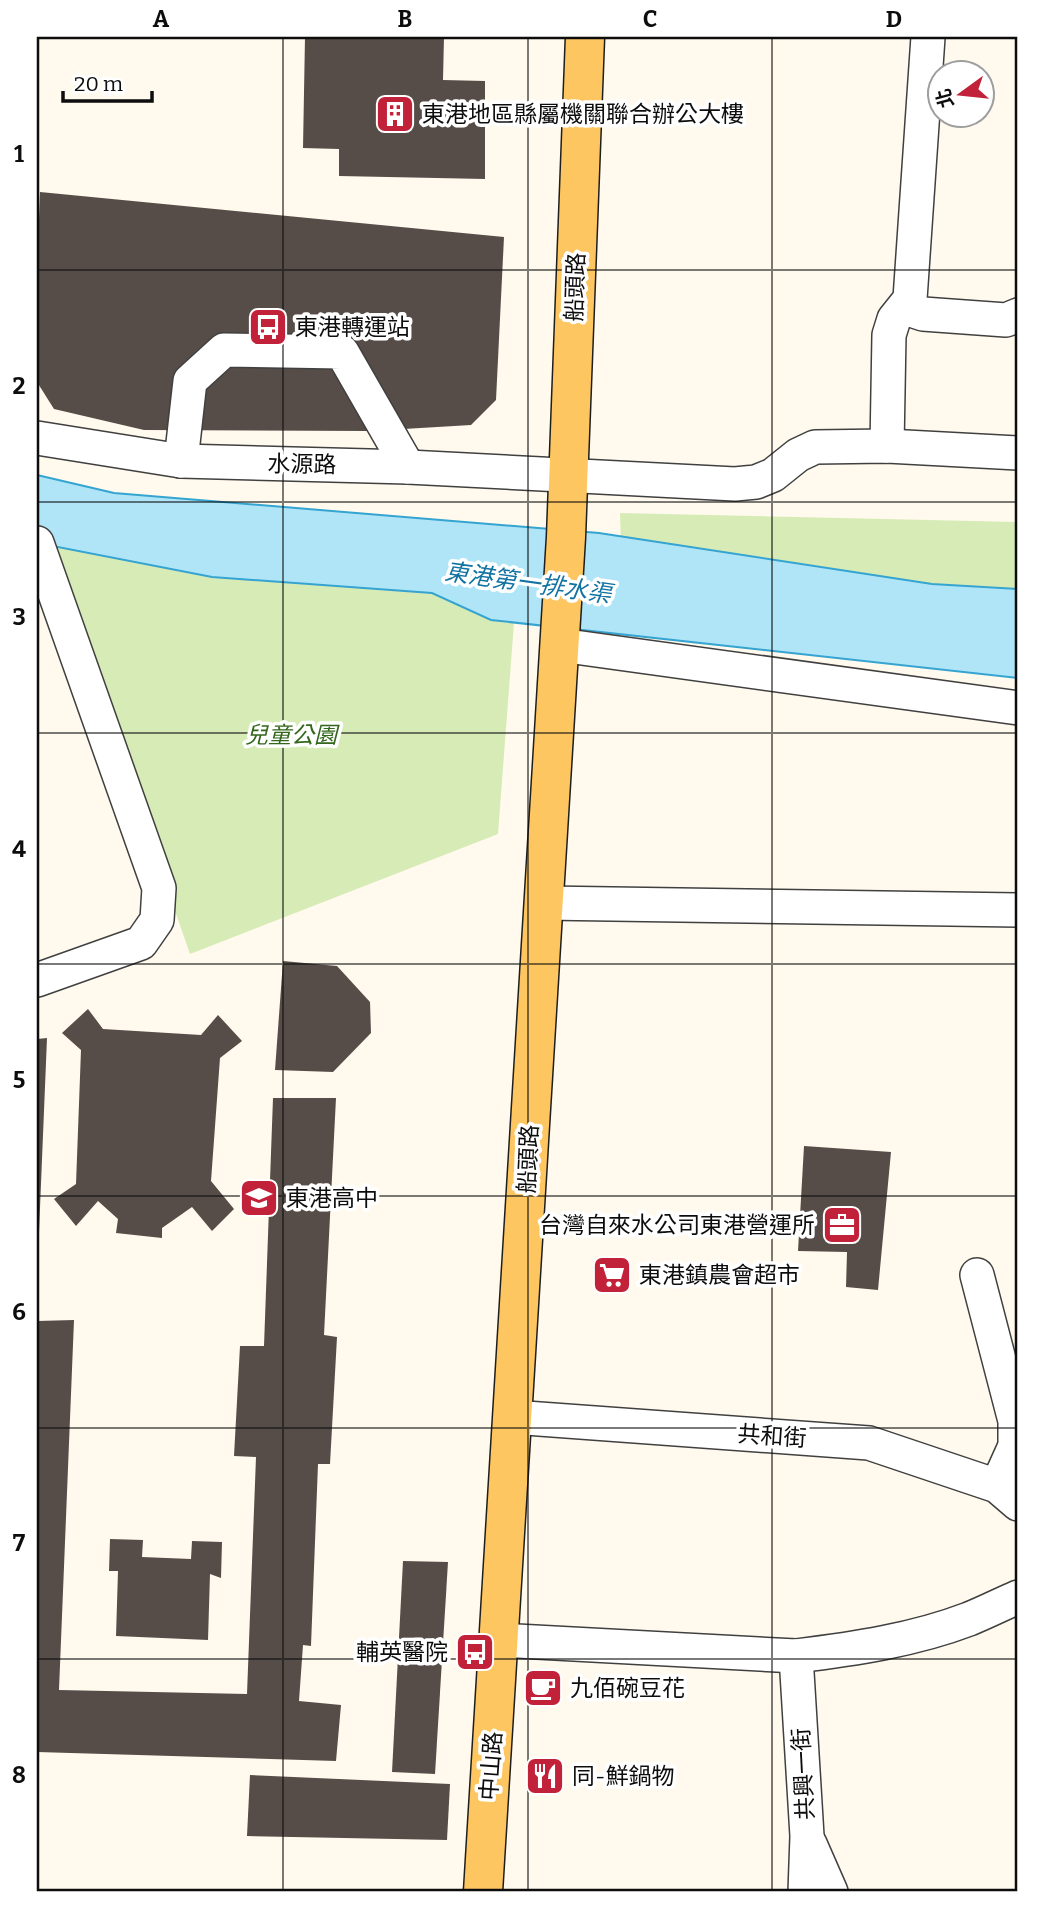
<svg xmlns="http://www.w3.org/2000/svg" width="1055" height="1929" viewBox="0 0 1055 1929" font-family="Bitter,'Noto Sans TC',serif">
  <rect width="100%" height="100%" fill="#fffaed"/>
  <g fill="#d7ebb6">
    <polygon points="620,513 1018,522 1018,597 621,544"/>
    <polygon points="42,529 516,596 498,834 190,954"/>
  </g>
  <polygon fill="#b0e5f8" stroke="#35a4d1" stroke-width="2" points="37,475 114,493 599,533 932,584 1018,589 1018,678 491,620 432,593 212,577 37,543"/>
  <g fill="#564d49">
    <polygon points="305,37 444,37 443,80 485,81 485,179 339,176 339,149 303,148"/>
    <polygon points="40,192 504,237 496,400 471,425 370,431 144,430 54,409 37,382 37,272"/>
    <polygon points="283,961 337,966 370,1002 371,1033 333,1072 275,1070"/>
    <polygon points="88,1009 103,1029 201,1035 218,1015 242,1041 220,1058 211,1181 234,1209 212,1231 192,1207 162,1228 162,1238 116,1233 118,1219 98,1201 76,1226 54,1199 76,1184 81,1050 62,1033"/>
    <polygon points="47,1038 39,1232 37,1232 37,1039"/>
    <polygon points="273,1098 336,1098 324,1335 337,1337 330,1464 318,1464 311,1646 303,1645 299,1701 341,1705 336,1761 37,1752 37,1321 74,1320 59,1690 247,1694 256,1457 234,1456 240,1346 264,1346"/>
    <polygon points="804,1146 891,1152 878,1290 846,1287 847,1252 798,1251"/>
    <polygon points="110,1539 143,1540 142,1557 191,1559 192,1541 222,1542 221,1578 210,1574 208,1640 116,1636 118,1571 109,1571"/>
    <polygon points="403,1561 448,1562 435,1774 392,1772"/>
    <polygon points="250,1775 450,1784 447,1840 247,1836"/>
  </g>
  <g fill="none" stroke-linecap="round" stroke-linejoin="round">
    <g stroke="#404040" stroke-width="36">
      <g id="minor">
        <polyline points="905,308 923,314 1006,320 1018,315"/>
        <polyline points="37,438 181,461 408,467 735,484 756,482 773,475 798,455 815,447 887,446 1018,453"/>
        <polyline points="887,446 889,335 894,319 910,299 928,37"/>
        <polyline points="181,461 190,381 224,350 342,352 408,467"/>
        <polyline points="37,543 159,888 157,920 141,943 37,980"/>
        <polyline points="560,645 1018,708"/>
        <polyline points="544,903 1018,910"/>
        <polyline points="977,1275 1015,1421 1015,1446 997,1486"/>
        <polyline points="512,1417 869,1443 997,1486 1018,1504"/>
        <path d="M498,1640L796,1656C854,1649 914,1640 969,1619C986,1612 1002,1604 1018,1597"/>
        <polyline points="796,1656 807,1836 805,1892"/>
        <polyline points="810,1844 831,1892"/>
      </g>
    </g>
    <g stroke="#1e1e1e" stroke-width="41">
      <polyline id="major" points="483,1892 566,537 585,37"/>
    </g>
    <use href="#minor" stroke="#fff" stroke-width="33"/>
    <use href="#major" stroke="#fdc660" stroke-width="38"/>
  </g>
  <path fill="none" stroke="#0d0d0d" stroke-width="2" stroke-opacity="0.55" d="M283,37V1892M528,37V1892M772,37V1892M37,270H1018M37,502H1018M37,733H1018M37,964H1018M37,1196H1018M37,1428H1018M37,1659H1018"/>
  <defs>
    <g id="building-square" transform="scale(2.0125)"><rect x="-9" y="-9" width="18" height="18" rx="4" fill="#c2213a" stroke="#fff"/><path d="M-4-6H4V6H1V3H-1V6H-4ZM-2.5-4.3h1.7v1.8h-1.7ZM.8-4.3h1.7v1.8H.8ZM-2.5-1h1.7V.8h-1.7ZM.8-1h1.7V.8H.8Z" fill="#fff"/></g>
    <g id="bus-square" transform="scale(2.0125)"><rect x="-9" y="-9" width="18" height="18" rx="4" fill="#c2213a" stroke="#fff"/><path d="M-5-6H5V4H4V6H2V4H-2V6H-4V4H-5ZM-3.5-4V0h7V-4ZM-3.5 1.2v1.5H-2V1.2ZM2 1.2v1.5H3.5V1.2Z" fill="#fff"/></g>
    <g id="school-square" transform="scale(2.0125)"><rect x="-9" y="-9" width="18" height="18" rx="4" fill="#c2213a" stroke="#fff"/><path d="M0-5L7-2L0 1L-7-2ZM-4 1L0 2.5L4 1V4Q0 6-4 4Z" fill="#fff"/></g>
    <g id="office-square" transform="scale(2.0125)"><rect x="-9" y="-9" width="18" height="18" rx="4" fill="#c2213a" stroke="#fff"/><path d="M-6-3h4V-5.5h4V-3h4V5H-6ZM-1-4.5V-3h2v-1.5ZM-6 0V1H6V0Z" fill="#fff"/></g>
    <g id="supermarket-square" transform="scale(2.0125)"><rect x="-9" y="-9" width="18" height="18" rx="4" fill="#c2213a" stroke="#fff"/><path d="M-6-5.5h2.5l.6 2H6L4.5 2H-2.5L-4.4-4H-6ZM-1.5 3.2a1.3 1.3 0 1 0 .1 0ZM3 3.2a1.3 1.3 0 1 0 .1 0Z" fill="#fff"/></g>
    <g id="cafe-square" transform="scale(2.0125)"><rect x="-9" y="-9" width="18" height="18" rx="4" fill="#c2213a" stroke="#fff"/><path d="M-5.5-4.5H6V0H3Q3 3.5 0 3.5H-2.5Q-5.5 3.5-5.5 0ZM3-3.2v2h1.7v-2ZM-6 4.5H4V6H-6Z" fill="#fff"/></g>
    <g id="restaurant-square" transform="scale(2.0125)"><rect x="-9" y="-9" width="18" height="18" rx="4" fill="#c2213a" stroke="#fff"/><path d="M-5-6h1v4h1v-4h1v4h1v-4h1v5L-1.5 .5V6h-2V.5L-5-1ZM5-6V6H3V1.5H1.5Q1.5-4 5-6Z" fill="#fff"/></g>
  </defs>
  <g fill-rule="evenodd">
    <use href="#building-square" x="395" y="114"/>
    <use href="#bus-square" x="268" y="327"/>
    <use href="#school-square" x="259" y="1198"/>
    <use href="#office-square" x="842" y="1225"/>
    <use href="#supermarket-square" x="612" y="1275"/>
    <use href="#bus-square" x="475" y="1652"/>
    <use href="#cafe-square" x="543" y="1688"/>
    <use href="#restaurant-square" x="545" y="1776"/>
  </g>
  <g text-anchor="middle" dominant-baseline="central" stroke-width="7" stroke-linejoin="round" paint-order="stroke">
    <g font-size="23" fill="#0d0d0d" stroke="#fff" text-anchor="start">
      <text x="422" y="114">東港地區縣屬機關聯合辦公大樓</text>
      <text x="295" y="327">東港轉運站</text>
      <text x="286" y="1198">東港高中</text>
      <text x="815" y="1225" text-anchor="end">台灣自來水公司東港營運所</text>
      <text x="639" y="1275">東港鎮農會超市</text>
      <text x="448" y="1652" text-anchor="end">輔英醫院</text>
      <text x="570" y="1688">九佰碗豆花</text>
      <text x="572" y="1776">同-鮮鍋物</text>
    </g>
    <g font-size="23" fill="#0d0d0d" stroke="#fff">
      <text transform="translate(575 287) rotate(-88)">船頭路</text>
      <text transform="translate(302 464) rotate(1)">水源路</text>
      <text transform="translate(528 1159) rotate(-87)">船頭路</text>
      <text transform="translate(772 1436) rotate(4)">共和街</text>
      <text transform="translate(491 1766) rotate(-86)">中山路</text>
      <text transform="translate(803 1774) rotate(-93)">共興一街</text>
    </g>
    <g font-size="23" font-style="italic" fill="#33671b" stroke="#fff">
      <text x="291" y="735">兒童公園</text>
    </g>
    <g font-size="24" font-style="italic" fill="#1273a3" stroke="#fff">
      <text transform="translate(528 583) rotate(8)">東港第一排水渠</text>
    </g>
  </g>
  <rect width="1055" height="1929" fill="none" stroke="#ffffff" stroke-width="77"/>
  <g transform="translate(961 94) rotate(255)"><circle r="33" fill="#ffffff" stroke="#9e9e9e" stroke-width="2"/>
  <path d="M0-5L12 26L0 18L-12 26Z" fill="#c2213a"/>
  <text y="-10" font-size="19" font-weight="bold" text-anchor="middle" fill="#0d0d0d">北</text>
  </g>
  <path d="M63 91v10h89v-10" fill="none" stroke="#0d0d0d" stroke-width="3.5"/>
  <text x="74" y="91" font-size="21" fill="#0d0d0d" stroke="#ffffff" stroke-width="5" paint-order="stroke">20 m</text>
  <rect x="38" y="38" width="978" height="1852" fill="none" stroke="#0d0d0d" stroke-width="2.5"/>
  <g font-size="23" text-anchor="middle" font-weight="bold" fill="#0d0d0d">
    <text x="161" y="27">A</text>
    <text x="405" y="27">B</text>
    <text x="650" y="27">C</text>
    <text x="894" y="27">D</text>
    <text x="19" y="162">1</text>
    <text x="19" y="394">2</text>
    <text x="19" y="625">3</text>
    <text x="19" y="857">4</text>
    <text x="19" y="1088">5</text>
    <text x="19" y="1320">6</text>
    <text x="19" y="1551">7</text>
    <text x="19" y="1783">8</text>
  </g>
</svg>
